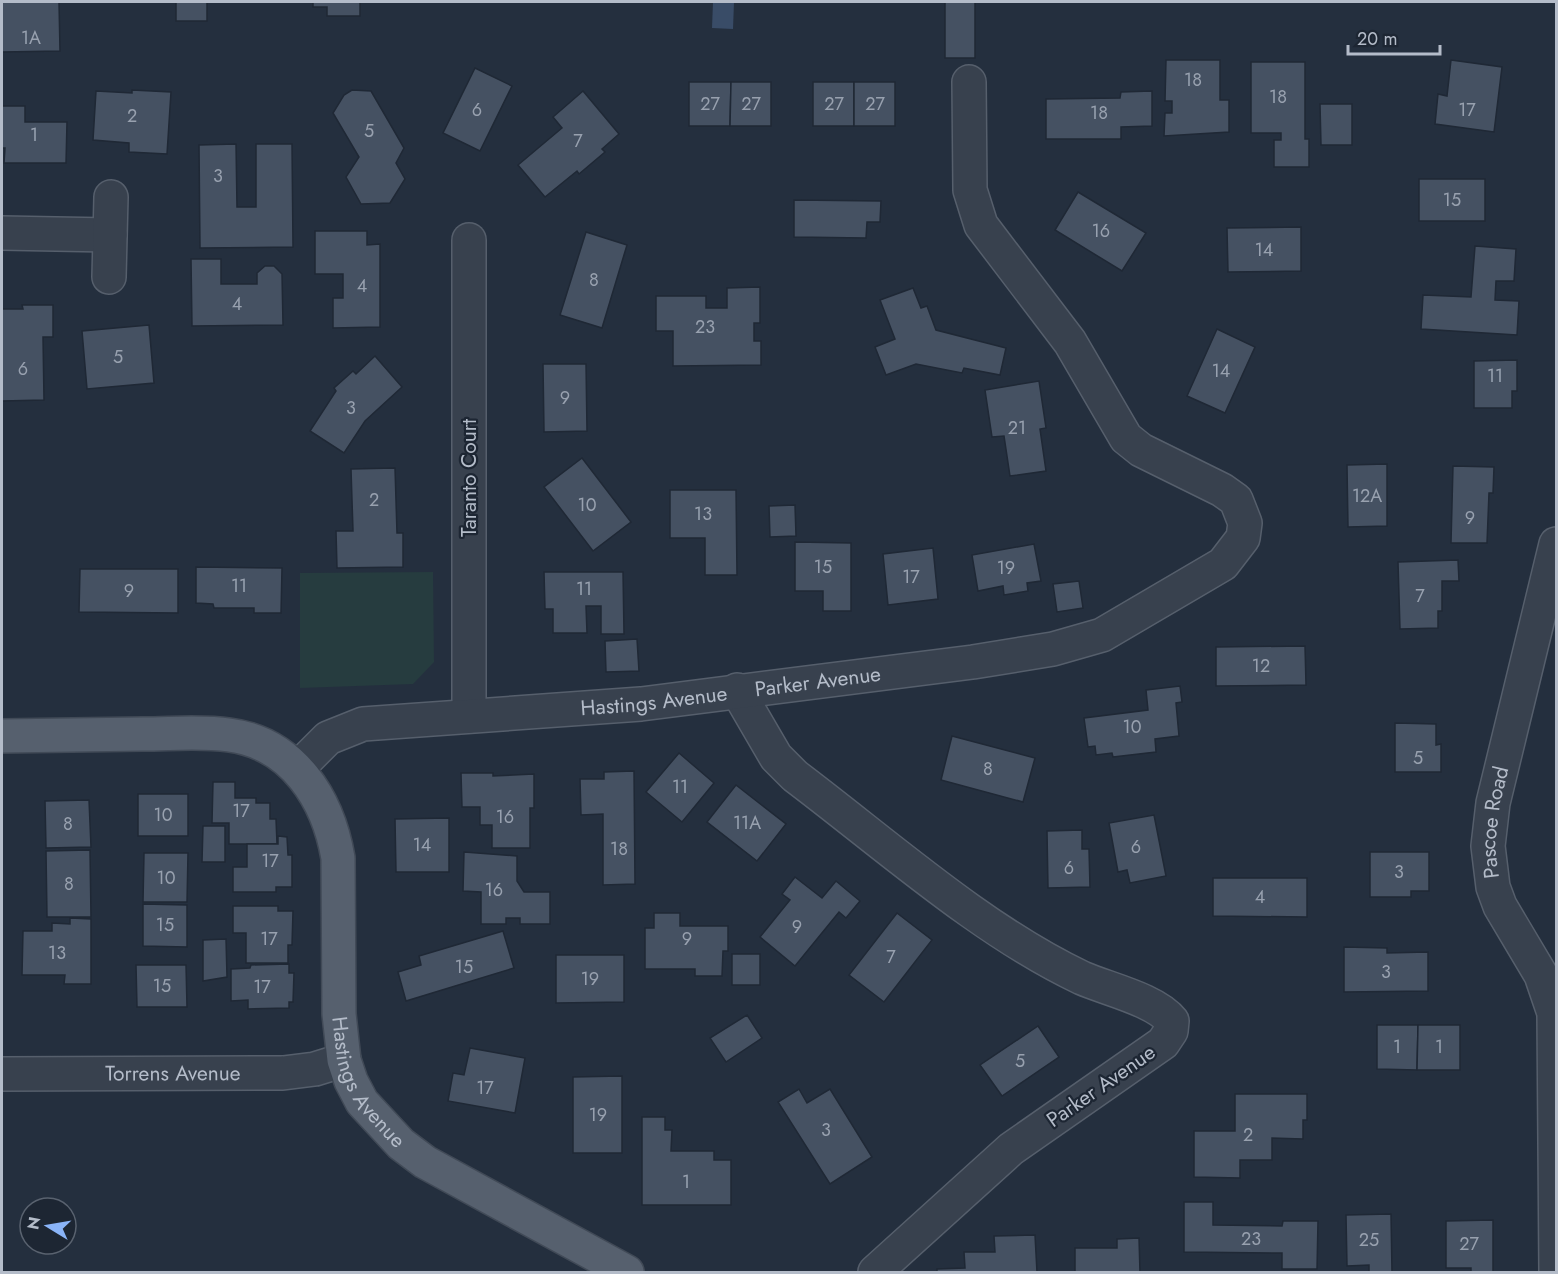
<svg xmlns="http://www.w3.org/2000/svg" width="1558" height="1274" viewBox="0 0 1558 1274" font-family="Jost,sans-serif">
  <rect width="100%" height="100%" fill="#242f3e"/>
  <polygon fill="#263c3f" points="433,572 434,662 413,684 300,688 300,573"/>
  <polygon fill="#394c67" points="713,2 734,2 733,29 712,28"/>
  <g fill="#455162" stroke="#1f2835" stroke-width="1.5">
    <polygon points="2,2 59,2 60,51 2,52"/>
    <rect x="176" y="2" width="31" height="19"/>
    <polygon points="313,2 360,2 360,16 327,16 327,7 313,7"/>
    <rect x="945" y="2" width="30" height="56"/>
    <polygon points="1166,60 1220,60 1220,100 1229,100 1229,132 1164,136 1165,113 1172,113 1172,101 1165,101"/>
    <polygon points="1451,60 1502,67 1494,132 1435,124 1438,94 1447,96"/>
    <polygon points="1251,62 1305,62 1305,139 1309,139 1309,167 1274,167 1274,140 1281,140 1281,133 1251,133"/>
    <polygon points="475,68 512,86 480,151 443,133"/>
    <polygon points="689,82 731,82 730,126 689,126"/>
    <polygon points="731,82 771,82 771,126 730,126"/>
    <rect x="813" y="82" width="41" height="44"/>
    <rect x="854" y="82" width="41" height="44"/>
    <polygon points="132,90 171,92 167,154 129,152 129,143 93,140 96,91 132,93"/>
    <polygon points="352,90 371,91 404,148 396,163 405,179 390,203 361,204 346,177 359,157 333,113 344,95"/>
    <polygon points="583,91 619,134 602,149 605,152 579,174 577,171 545,197 518,165 562,128 553,117"/>
    <polygon points="1152,91 1152,126 1121,127 1121,139 1046,139 1046,99 1120,98 1121,92"/>
    <polygon points="1320,104 1352,104 1352,145 1321,145"/>
    <polygon points="2,106 25,106 25,122 67,122 66,163 4,163 5,148 2,148"/>
    <polygon points="236,144 237,207 256,207 256,144 292,144 293,247 200,248 199,145"/>
    <rect x="1419" y="179" width="66" height="42"/>
    <polygon points="1078,192 1146,233 1122,271 1055,230"/>
    <polygon points="794,200 881,201 880,222 867,222 866,238 794,237"/>
    <polygon points="1301,227 1301,271 1228,272 1227,228"/>
    <polygon points="315,231 367,231 367,245 380,244 380,327 333,328 333,298 343,298 343,274 315,274"/>
    <polygon points="586,232 627,245 602,328 560,315"/>
    <polygon points="1475,246 1516,249 1514,281 1496,281 1495,300 1519,301 1517,335 1421,329 1423,295 1471,297"/>
    <polygon points="191,259 221,259 221,284 257,284 257,273 265,266 274,266 282,274 283,325 192,326"/>
    <polygon points="760,287 760,323 754,323 754,341 761,341 761,365 673,366 673,331 656,331 656,296 706,296 706,308 727,308 727,288"/>
    <polygon points="913,288 921,308 927,306 936,330 1006,348 1000,375 964,368 962,373 916,364 886,375 875,347 895,339 880,300"/>
    <polygon points="22,305 53,305 53,337 43,337 44,400 2,401 2,309 23,309"/>
    <polygon points="149,325 154,383 87,389 82,331"/>
    <polygon points="1217,329 1255,347 1225,413 1187,396"/>
    <polygon points="375,356 402,387 365,421 344,453 310,431 336,391 334,388 353,371 356,374"/>
    <polygon points="1517,360 1517,391 1512,391 1512,408 1474,408 1474,361"/>
    <polygon points="543,364 586,364 587,431 544,432"/>
    <polygon points="1039,381 1046,428 1040,429 1046,471 1010,476 1004,436 992,437 985,390"/>
    <polygon points="582,458 631,522 593,551 544,487"/>
    <polygon points="1387,464 1387,526 1348,527 1347,465"/>
    <polygon points="1453,466 1494,467 1493,493 1489,493 1487,543 1451,543"/>
    <polygon points="395,468 397,533 403,533 403,567 337,568 336,531 353,531 351,469"/>
    <polygon points="670,490 736,490 737,575 705,575 705,538 670,538"/>
    <polygon points="795,505 796,536 770,537 769,506"/>
    <polygon points="795,542 851,543 851,611 823,611 823,591 795,591"/>
    <polygon points="1034,544 1041,581 1027,583 1028,591 1004,595 1003,586 978,591 972,555"/>
    <polygon points="933,548 938,599 888,605 883,554"/>
    <polygon points="1458,560 1459,581 1442,581 1442,611 1438,611 1438,628 1400,629 1398,562"/>
    <polygon points="196,567 282,568 281,613 254,613 254,608 214,608 213,604 196,603"/>
    <polygon points="80,569 178,569 178,613 79,612"/>
    <polygon points="544,572 623,572 624,634 601,634 601,606 586,606 587,633 553,633 553,609 545,609"/>
    <polygon points="1079,581 1083,608 1057,612 1053,584"/>
    <polygon points="637,639 639,671 606,672 605,641"/>
    <polygon points="1305,646 1306,685 1216,686 1216,647"/>
    <polygon points="1180,686 1182,702 1176,703 1179,736 1155,739 1156,752 1113,757 1112,753 1096,755 1095,746 1088,747 1084,718 1148,710 1146,690"/>
    <polygon points="1395,723 1436,724 1436,745 1441,744 1441,772 1395,772"/>
    <polygon points="952,736 1035,758 1023,802 941,780"/>
    <polygon points="679,753 714,783 682,822 646,792"/>
    <polygon points="634,771 635,884 603,885 603,814 581,815 580,779 604,779 604,772"/>
    <polygon points="461,773 493,773 493,776 534,774 534,808 530,808 530,848 492,848 492,825 480,825 480,807 462,807"/>
    <polygon points="213,782 235,782 235,798 256,798 256,803 270,803 270,819 276,819 277,844 229,844 229,823 212,823"/>
    <polygon points="736,785 786,824 757,861 707,822"/>
    <rect x="138" y="794" width="50" height="42"/>
    <polygon points="89,800 91,847 46,848 45,801"/>
    <polygon points="1154,815 1166,876 1130,883 1127,870 1118,872 1109,823"/>
    <polygon points="449,818 449,872 396,872 395,819"/>
    <polygon points="203,826 225,826 225,862 202,862"/>
    <polygon points="1082,830 1082,849 1089,849 1090,887 1048,888 1047,831"/>
    <polygon points="278,836 287,837 288,855 292,855 292,887 276,887 276,892 233,892 233,867 247,867 247,844 278,844"/>
    <polygon points="90,850 91,917 47,917 46,851"/>
    <polygon points="464,852 517,856 517,881 524,892 550,892 550,924 520,924 520,918 506,918 506,924 481,924 481,892 463,891"/>
    <polygon points="1370,852 1429,852 1429,891 1411,891 1411,897 1370,897"/>
    <polygon points="144,853 188,853 187,902 143,902"/>
    <polygon points="795,877 822,898 836,881 860,901 846,918 839,912 795,966 760,937 790,900 782,894"/>
    <polygon points="1213,878 1307,878 1307,917 1213,916"/>
    <polygon points="143,904 187,905 187,947 143,946"/>
    <polygon points="233,906 278,906 278,911 293,911 292,945 288,945 288,963 246,963 246,933 233,933"/>
    <polygon points="654,913 680,913 680,926 728,926 728,951 723,951 722,976 695,976 695,969 645,969 645,928 654,928"/>
    <polygon points="897,913 932,940 884,1002 849,975"/>
    <polygon points="70,918 91,919 91,984 64,984 65,975 22,975 23,931 52,931 52,923 70,924"/>
    <polygon points="503,931 514,968 406,1001 398,972 421,965 419,956"/>
    <polygon points="226,939 227,977 203,981 203,940"/>
    <polygon points="1344,947 1387,948 1387,953 1428,952 1428,991 1344,992"/>
    <rect x="732" y="954" width="28" height="31"/>
    <polygon points="556,955 624,955 624,1002 556,1003"/>
    <polygon points="289,964 289,973 294,973 293,1002 289,1002 289,1008 248,1009 248,1000 231,1001 231,969 250,968 251,965"/>
    <polygon points="136,965 186,965 187,1007 137,1007"/>
    <polygon points="747,1015 762,1038 726,1062 710,1038"/>
    <polygon points="1377,1025 1418,1025 1417,1070 1377,1069"/>
    <polygon points="1418,1025 1460,1025 1460,1070 1417,1070"/>
    <polygon points="1038,1026 1059,1057 1002,1096 980,1065"/>
    <polygon points="470,1048 525,1058 515,1113 448,1101 453,1073 464,1075"/>
    <polygon points="622,1076 622,1153 573,1153 573,1077"/>
    <polygon points="799,1089 807,1103 830,1089 872,1157 830,1184 778,1102"/>
    <polygon points="1235,1094 1307,1094 1307,1120 1303,1120 1303,1139 1272,1138 1272,1160 1240,1160 1240,1178 1194,1177 1194,1131 1235,1131"/>
    <polygon points="642,1117 665,1117 665,1130 672,1130 671,1151 714,1151 714,1160 731,1160 731,1205 642,1205"/>
    <polygon points="1184,1202 1213,1202 1213,1225 1282,1226 1283,1221 1318,1221 1317,1269 1282,1269 1282,1253 1184,1252"/>
    <polygon points="1391,1214 1392,1272 1369,1272 1369,1265 1347,1266 1346,1215"/>
    <polygon points="1493,1220 1493,1272 1471,1272 1471,1268 1446,1268 1446,1221"/>
    <polygon points="1035,1235 1037,1272 937,1272 937,1269 965,1268 964,1252 995,1252 994,1236"/>
    <polygon points="1139,1238 1140,1272 1075,1272 1075,1248 1117,1248 1117,1239"/>
  </g>
  <g fill="none" stroke-linecap="round" stroke-linejoin="round">
    <g stroke="#565f6c" stroke-width="36">
      <g id="minor">
        <polyline points="2,233 110,235"/>
        <polyline points="469,240 469,716"/>
        <polyline points="109,277 111,197"/>
        <path d="M737,690L776,757L795,776C884,843 982,931 1082,978C1107,989 1156,1000 1172,1021L1171,1031L1163,1043L1011,1149L875,1272"/>
        <path id="s1" d="M298,768L328,738L363,724L641,704L973,662L1053,649L1102,635L1223,564L1243,538L1245,523L1236,500L1222,490L1141,450L1126,438L1070,342L981,225L970,190L969,82"/>
        <path id="s2" d="M2,1074L283,1073L315,1069L344,1060"/>
        <path id="s3" d="M1556,1272L1554,1013L1541,975L1500,906L1493,887L1488,846L1493,803L1556,544"/>
      </g>
    </g>
    <g stroke="#414a57" stroke-width="36">
      <g id="major">
        <path id="s4" d="M2,736C49,735 96,735 143,734C171,734 201,731 229,735C293,743 328,799 338,858L339,1014L344,1060L351,1081L362,1102L401,1144L425,1162L627,1272"/>
      </g>
    </g>
    <use href="#minor" stroke="#38414e" stroke-width="33"/>
    <use href="#major" stroke="#56606e" stroke-width="33"/>
  </g>
  <g text-anchor="middle" dominant-baseline="central" stroke-width="4.5" stroke-linejoin="round" paint-order="stroke">
    <g font-size="18" fill="#98a1af">
      <text x="31" y="38">1A</text>
      <text x="1193" y="80">18</text>
      <text x="1278" y="97">18</text>
      <text x="710" y="104">27</text>
      <text x="751" y="104">27</text>
      <text x="834" y="104">27</text>
      <text x="875" y="104">27</text>
      <text x="477" y="110">6</text>
      <text x="1467" y="110">17</text>
      <text x="1099" y="113">18</text>
      <text x="132" y="116">2</text>
      <text x="369" y="131">5</text>
      <text x="34" y="135">1</text>
      <text x="578" y="141">7</text>
      <text x="218" y="176">3</text>
      <text x="1452" y="200">15</text>
      <text x="1101" y="231">16</text>
      <text x="1264" y="250">14</text>
      <text x="594" y="280">8</text>
      <text x="362" y="286">4</text>
      <text x="237" y="304">4</text>
      <text x="705" y="327">23</text>
      <text x="118" y="357">5</text>
      <text x="23" y="369">6</text>
      <text x="1221" y="371">14</text>
      <text x="1495" y="376">11</text>
      <text x="565" y="398">9</text>
      <text x="351" y="408">3</text>
      <text x="1017" y="428">21</text>
      <text x="1367" y="496">12A</text>
      <text x="374" y="500">2</text>
      <text x="587" y="505">10</text>
      <text x="703" y="514">13</text>
      <text x="1470" y="518">9</text>
      <text x="823" y="567">15</text>
      <text x="1006" y="568">19</text>
      <text x="911" y="577">17</text>
      <text x="239" y="586">11</text>
      <text x="584" y="589">11</text>
      <text x="129" y="591">9</text>
      <text x="1420" y="596">7</text>
      <text x="1261" y="666">12</text>
      <text x="1132" y="727">10</text>
      <text x="1418" y="758">5</text>
      <text x="988" y="769">8</text>
      <text x="680" y="787">11</text>
      <text x="241" y="811">17</text>
      <text x="163" y="815">10</text>
      <text x="505" y="817">16</text>
      <text x="747" y="823">11A</text>
      <text x="68" y="824">8</text>
      <text x="422" y="845">14</text>
      <text x="1136" y="847">6</text>
      <text x="619" y="849">18</text>
      <text x="270" y="861">17</text>
      <text x="1069" y="868">6</text>
      <text x="1399" y="872">3</text>
      <text x="166" y="878">10</text>
      <text x="69" y="884">8</text>
      <text x="494" y="890">16</text>
      <text x="1260" y="897">4</text>
      <text x="165" y="925">15</text>
      <text x="797" y="927">9</text>
      <text x="269" y="939">17</text>
      <text x="687" y="939">9</text>
      <text x="57" y="953">13</text>
      <text x="891" y="957">7</text>
      <text x="464" y="967">15</text>
      <text x="1386" y="972">3</text>
      <text x="590" y="979">19</text>
      <text x="162" y="986">15</text>
      <text x="262" y="987">17</text>
      <text x="1397" y="1047">1</text>
      <text x="1439" y="1047">1</text>
      <text x="1020" y="1061">5</text>
      <text x="485" y="1088">17</text>
      <text x="598" y="1115">19</text>
      <text x="826" y="1130">3</text>
      <text x="1248" y="1135">2</text>
      <text x="686" y="1182">1</text>
      <text x="1251" y="1239">23</text>
      <text x="1369" y="1240">25</text>
      <text x="1469" y="1244">27</text>
    </g>
    <g font-size="21" fill="#b4bcc9" stroke="#1d2633">
      <text transform="translate(469 478) rotate(-90)">Taranto Court</text>
      <text stroke="none"><textPath href="#s1" startOffset="537">Parker Avenue</textPath></text>
      <text stroke="none"><textPath href="#s1" startOffset="372">Hastings Avenue</textPath></text>
      <text stroke="none"><textPath href="#s3" startOffset="465">Pascoe Road</textPath></text>
      <text stroke="none"><textPath href="#s2" startOffset="171">Torrens Avenue</textPath></text>
      <text stroke="none"><textPath href="#s4" startOffset="636">Hastings Avenue</textPath></text>
      <text transform="translate(1101 1086) rotate(-35)">Parker Avenue</text>
    </g>
  </g>
  <rect width="1558" height="1274" fill="none" stroke="#b4bcc9" stroke-width="6"/>
  <g transform="translate(48 1226) rotate(281)"><circle r="28" fill="#1d2633" stroke="#59626f" stroke-width="1.5"/>
  <path d="M0-4.5L10 22L0 15L-10 22Z" fill="#8ab4f8"/>
  <text y="-9" font-size="16" font-weight="bold" text-anchor="middle" fill="#b4bcc9">N</text>
  </g>
  <path d="M1348 45v9h92v-9" fill="none" stroke="#b4bcc9" stroke-width="3"/>
  <text x="1357" y="45" font-size="18" fill="#b4bcc9" stroke="#1d2633" stroke-width="4.5" paint-order="stroke">20 m</text>
</svg>
